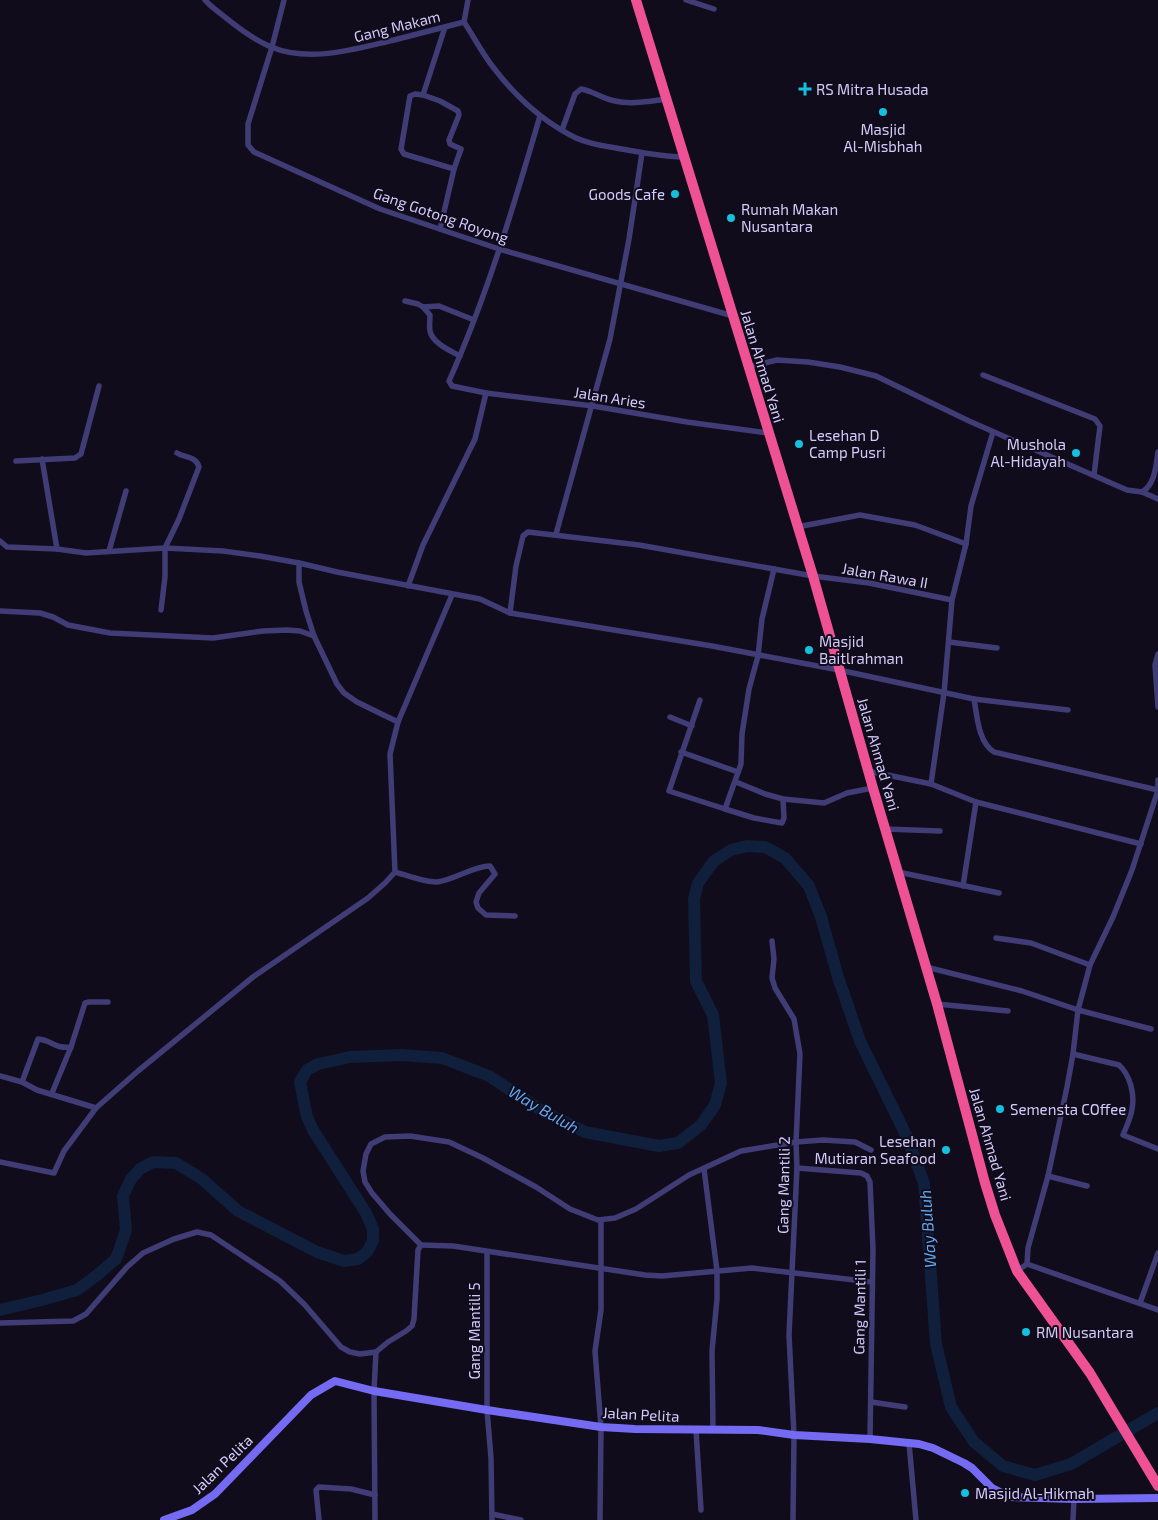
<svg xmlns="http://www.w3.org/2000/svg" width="1158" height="1520" viewBox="0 0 1158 1520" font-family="'Exo 2',sans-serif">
  <rect width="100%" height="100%" fill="#100c1b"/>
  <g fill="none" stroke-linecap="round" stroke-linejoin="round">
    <polyline stroke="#0f1f3c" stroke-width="12" points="0,1310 42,1300 77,1290 96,1276 116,1259 126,1230 123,1196 131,1179 140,1169 153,1162 176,1163 202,1179 238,1211 317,1252 344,1261 358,1259 367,1252 373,1241 373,1229 366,1213 313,1130 307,1117 300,1082 307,1070 318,1064 350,1057 402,1055 442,1058 489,1076 544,1112 585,1132 659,1146 678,1143 701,1125 715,1105 721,1083 713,1015 696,981 694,899 698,883 714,861 731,850 747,846 765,847 785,858 809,886 821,917 838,977 860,1041 906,1135 924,1183 936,1344 951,1407 974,1442 1003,1466 1035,1475 1071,1464 1158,1413"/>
    <g stroke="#403c76" stroke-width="5.5">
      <path d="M205,0L211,6C230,21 248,37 271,47C310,63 355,49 394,40C417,34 441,28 464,22C474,37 482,53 493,67C515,96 543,122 576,138C589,144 603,146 616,148C639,152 661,157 684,157"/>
      <polyline points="284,0 272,47 248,124 248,145 254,152 380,209 499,249 733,316"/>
      <polyline points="686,0 714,9"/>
      <polyline points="464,22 468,0"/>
      <polyline points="423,95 440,101 458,111 459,115 449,140 450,144 461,149 454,169"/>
      <path d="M540,116C514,205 487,296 449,381L452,386L486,393L593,406L687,422L768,433"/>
      <path d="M562,130L575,94L581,89C593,91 603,99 615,101C631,105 650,101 667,99"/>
      <polyline points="440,229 454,169 404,154 401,149 410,96 415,94 423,95 445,27"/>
      <polyline points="405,301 418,304 423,307 439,306 474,320"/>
      <path d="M423,307L430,315C430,320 429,326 430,331C432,343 451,351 460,356"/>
      <path d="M748,367L777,360L808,362L840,367L876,376L969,421L1127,490L1142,492C1155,485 1156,465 1158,452"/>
      <polyline points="983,375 1095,419 1100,426 1094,475"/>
      <polyline points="42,459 57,549"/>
      <polyline points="16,461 75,458 81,454 99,386"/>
      <polyline points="1142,492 1158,499"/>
      <polyline points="797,527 860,515 915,525 966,544"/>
      <polyline points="556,534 610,339 629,239 642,153"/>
      <polyline points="0,541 7,547 57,549 86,553 165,548 223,551 260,556 299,563 337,572 480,599 510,613 712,646 839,670 974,699 1068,710"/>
      <polyline points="109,551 126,491"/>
      <polyline points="299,563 299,582 306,611 314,636 337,684 344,693 357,702 398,722"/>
      <polyline points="408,586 423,545 475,439 486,393"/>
      <path d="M161,610L165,577V548L179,519L199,467C196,456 185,458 177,453"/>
      <polyline points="0,611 40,613 53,617 68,625 110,633 213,638 263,631 287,630 300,631 314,636"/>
      <polyline points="510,613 516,566 523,536 528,532 639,545 813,576 869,583 952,600"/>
      <polyline points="949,642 997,648"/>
      <polyline points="1158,654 1155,665 1158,707"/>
      <path d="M974,699C977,715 978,742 994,752L1158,790"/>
      <polyline points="700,700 669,791 725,809 741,764 742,734 749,689 758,656 762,619 774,569"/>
      <polyline points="670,717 692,726"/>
      <polyline points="681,752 738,772"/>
      <polyline points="868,771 931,784 976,802 1141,844"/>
      <polyline points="736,782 765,794 783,799 824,803 847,793 873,788"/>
      <polyline points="931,784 944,693 952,600 966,544 971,506 993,432"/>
      <polyline points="725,809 754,818 782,823 784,818 783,799"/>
      <polyline points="885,829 940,831"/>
      <path d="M395,872C406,875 427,883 437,882C454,880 476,865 490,866L495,874L479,893L476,902L478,908L486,915L515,916"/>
      <polyline points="898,872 999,893"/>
      <polyline points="963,886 976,802"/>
      <polyline points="996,938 1031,943 1090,965"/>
      <polyline points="772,941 774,959 772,978 775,988 794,1019 800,1054 796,1142 797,1168 789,1335 794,1435 793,1520"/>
      <polyline points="926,967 1022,991 1078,1010 1151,1029"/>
      <polyline points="937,1004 1008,1011"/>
      <path d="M1073,1054L1119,1065C1130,1075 1135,1094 1132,1109C1131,1118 1126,1127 1123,1135L1158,1149"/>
      <polyline points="0,1076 22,1082 37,1090 96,1108"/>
      <path d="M22,1082L38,1039C52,1040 54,1049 71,1047"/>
      <polyline points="52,1093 71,1047 85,1003 89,1002 108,1002"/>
      <polyline points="0,1162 54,1173 64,1151 96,1108 138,1071 253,977 368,898 385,883 395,872 390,754 398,722 452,595"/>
      <polyline points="797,1168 861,1173 867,1176 870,1182 873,1249 870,1439"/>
      <polyline points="704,1169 717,1271 717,1299 712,1351 713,1430"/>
      <polyline points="1048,1176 1087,1186"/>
      <polyline points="421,1245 453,1246 645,1275 662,1276 752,1268 872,1282"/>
      <polyline points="487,1252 487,1410 491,1458 492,1520"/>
      <polyline points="1027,1264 1028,1248 1048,1176 1067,1087 1073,1054 1078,1010 1090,965 1113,917 1132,870 1158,790 1158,780"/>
      <polyline points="1017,1271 1027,1264 1158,1310"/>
      <polyline points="1140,1303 1158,1253"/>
      <polyline points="0,1323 73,1321 86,1314 127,1267 143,1253 174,1239 197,1232 211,1235 280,1281 304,1304 341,1347 350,1352 360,1354 376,1352 388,1342 406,1331 412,1326 414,1319 418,1250 421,1245 390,1214 372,1193 365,1182 363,1171 366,1154 371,1144 385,1137 410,1136 449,1142 483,1158 536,1187 570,1209 598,1220 615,1218 636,1209 689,1175 741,1151 796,1142 823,1140 855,1142 871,1150"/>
      <polyline points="871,1402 905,1407"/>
      <polyline points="696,1430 701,1510"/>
      <polyline points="909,1443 916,1520"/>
      <polyline points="492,1514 521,1520"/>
      <polyline points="319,1520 316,1490 319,1487 351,1489 375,1495"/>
      <polyline points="375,1520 374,1391 376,1352"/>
      <polyline points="600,1520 601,1427 595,1351 601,1310 601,1220"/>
      <polyline points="1073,1520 1074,1499"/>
    </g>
    <polyline stroke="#746bf2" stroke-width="8" points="164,1520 192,1510 215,1494 311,1395 335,1381 374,1391 487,1410 601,1427 635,1429 758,1430 794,1435 870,1439 919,1444 933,1448 964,1463 972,1468 992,1488 1010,1497 1074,1499 1158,1498"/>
    <polyline stroke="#ef5195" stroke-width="10" points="636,0 813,576 873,788 937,1004 985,1183 995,1215 1017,1271 1090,1373 1158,1486"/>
  </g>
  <g fill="#14c0dd" stroke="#100c1b" stroke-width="2">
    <path d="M802.5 81.5h5v5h5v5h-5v5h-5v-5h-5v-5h5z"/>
    <circle cx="883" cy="112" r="5"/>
    <circle cx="675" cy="194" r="5"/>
    <circle cx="731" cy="218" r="5"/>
    <circle cx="799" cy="444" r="5"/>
    <circle cx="1076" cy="453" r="5"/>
    <circle cx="809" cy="650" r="5"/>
    <circle cx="1000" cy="1109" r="5"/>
    <circle cx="946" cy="1150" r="5"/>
    <circle cx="1026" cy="1332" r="5"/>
    <circle cx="965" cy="1493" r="5"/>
  </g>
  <g text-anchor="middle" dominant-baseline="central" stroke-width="4" stroke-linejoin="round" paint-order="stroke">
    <g font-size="15" fill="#d2cbfa" stroke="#100c1b">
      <text transform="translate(397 26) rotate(-14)">Gang Makam</text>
      <text transform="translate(441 215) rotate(19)">Gang Gotong Royong</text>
      <text transform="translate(763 366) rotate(73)">Jalan Ahmad Yani</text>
      <text transform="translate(610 397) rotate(9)">Jalan Aries</text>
      <text transform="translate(885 575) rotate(10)">Jalan Rawa II</text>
      <text transform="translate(879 754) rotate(74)">Jalan Ahmad Yani</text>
      <text transform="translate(991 1144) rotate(74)">Jalan Ahmad Yani</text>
      <text transform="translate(783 1185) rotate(-89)">Gang Mantili 2</text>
      <text transform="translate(859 1307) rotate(-89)">Gang Mantili 1</text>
      <text transform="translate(474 1331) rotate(-90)">Gang Mantili 5</text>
      <text transform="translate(641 1414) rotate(3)">Jalan Pelita</text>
      <text transform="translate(222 1464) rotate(-44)">Jalan Pelita</text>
    </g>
    <g font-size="15" fill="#d2cbfa" stroke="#100c1b" text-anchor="start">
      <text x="816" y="89">RS Mitra Husada</text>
      <text x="883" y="129" text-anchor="middle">Masjid<tspan x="883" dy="17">Al-Misbhah</tspan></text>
      <text x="665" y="194" text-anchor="end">Goods Cafe</text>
      <text x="741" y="209">Rumah Makan<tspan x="741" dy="17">Nusantara</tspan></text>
      <text x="809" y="435">Lesehan D<tspan x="809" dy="17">Camp Pusri</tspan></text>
      <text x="1066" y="444" text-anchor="end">Mushola<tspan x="1066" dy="17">Al-Hidayah</tspan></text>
      <text x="819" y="641">Masjid<tspan x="819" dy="17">Baitlrahman</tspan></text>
      <text x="1010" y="1109">Semensta COffee</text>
      <text x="936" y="1141" text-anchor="end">Lesehan<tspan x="936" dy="17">Mutiaran Seafood</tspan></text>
      <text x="1036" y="1332">RM Nusantara</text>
      <text x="975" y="1493">Masjid Al-Hikmah</text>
    </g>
    <g font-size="16" font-style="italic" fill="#62a8f1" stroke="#100c1b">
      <text transform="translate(544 1109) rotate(30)">Way Buluh</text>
      <text transform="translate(927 1229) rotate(-94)">Way Buluh</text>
    </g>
  </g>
</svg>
